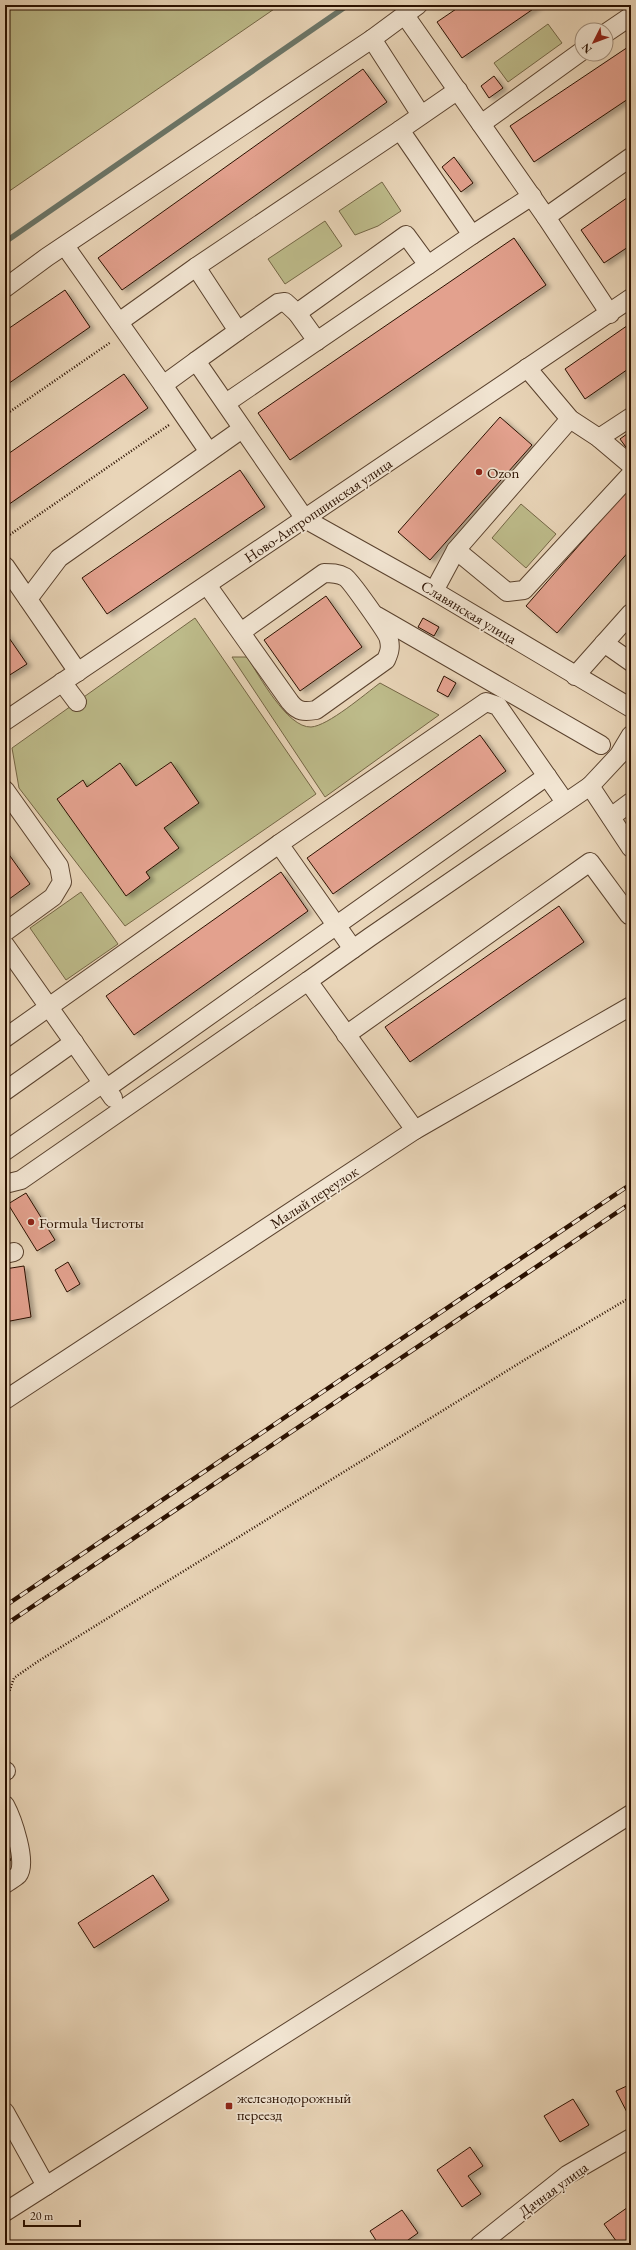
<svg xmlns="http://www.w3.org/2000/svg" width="636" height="2250" viewBox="0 0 636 2250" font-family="'EB Garamond',serif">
  <defs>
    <filter id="shadow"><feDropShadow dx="4.5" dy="2.5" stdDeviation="2" flood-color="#0004"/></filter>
  </defs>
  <rect width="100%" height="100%" fill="#e9d5b8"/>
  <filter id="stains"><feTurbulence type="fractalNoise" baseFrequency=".005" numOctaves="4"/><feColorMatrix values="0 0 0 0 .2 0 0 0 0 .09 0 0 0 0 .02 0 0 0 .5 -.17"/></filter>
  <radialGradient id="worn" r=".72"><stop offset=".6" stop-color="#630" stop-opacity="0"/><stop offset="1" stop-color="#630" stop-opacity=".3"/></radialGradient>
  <g fill="#bdbb8a" stroke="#746645">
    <polygon points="5,5 280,5 5,194"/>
    <polygon points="548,24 562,43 508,82 494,63"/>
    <polygon points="382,182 401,211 378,226 355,235 339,211"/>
    <polygon points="325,221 342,246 285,284 268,259"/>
    <polygon points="521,504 556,534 526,568 492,538"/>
    <polygon points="195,618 316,794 125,926 19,788 12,748"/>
    <path d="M232,657H247C259,675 287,728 311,727C328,726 365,694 380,683L439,715L325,797Z"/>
    <polygon points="81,892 118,944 66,980 30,928"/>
  </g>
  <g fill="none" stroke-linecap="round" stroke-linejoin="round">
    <polyline stroke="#6c7668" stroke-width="5.5" points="5,242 348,5"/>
  </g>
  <g fill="#e3a18e" stroke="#2b1100" filter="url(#shadow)">
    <polygon points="462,5 539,5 462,58 437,22"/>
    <polygon points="631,45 631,97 534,162 510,126"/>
    <polygon points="363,69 387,102 122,290 98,258"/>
    <polygon points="494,76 503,88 489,98 481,86"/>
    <polygon points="454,157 473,183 461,192 442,167"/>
    <polygon points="631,195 631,245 604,263 581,230"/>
    <polygon points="514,238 546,285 290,460 258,413"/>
    <polygon points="65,290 90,327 5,386 5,331"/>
    <polygon points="631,323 631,367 585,399 565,369"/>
    <polygon points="124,374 148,408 5,507 5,456"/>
    <polygon points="500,417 532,445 430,560 398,532"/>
    <polygon points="631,431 631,454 620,439"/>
    <polygon points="240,470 265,507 107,614 82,578"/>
    <polygon points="629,488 631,490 631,549 557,633 526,606"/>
    <polygon points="326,596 362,647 300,691 264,640"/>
    <polygon points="423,618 439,627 434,636 418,627"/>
    <polygon points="5,632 27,664 5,678"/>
    <polygon points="444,676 456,683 448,697 437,691"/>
    <polygon points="480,735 506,771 333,894 307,858"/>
    <polygon points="171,762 199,803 164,828 179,848 146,872 150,878 126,896 57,799 83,780 87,787 120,763 136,786"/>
    <polygon points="5,849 30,884 5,902"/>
    <polygon points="281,872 308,911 134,1035 106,996"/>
    <polygon points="559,906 584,942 410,1062 385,1027"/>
    <polygon points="26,1193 55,1240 37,1251 8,1204"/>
    <polygon points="68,1262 80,1284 67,1292 55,1270"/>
    <polygon points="24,1266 31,1317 5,1322 5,1269"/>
    <polygon points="5,1850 11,1860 5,1864"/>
    <polygon points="153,1875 169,1900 94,1948 78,1923"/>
    <polygon points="631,2084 631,2120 616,2091"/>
    <polygon points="573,2099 589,2125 560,2142 544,2116"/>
    <polygon points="470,2147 483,2166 468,2176 481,2194 462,2207 437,2170"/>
    <polygon points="631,2205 631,2245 619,2245 604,2224"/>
    <polygon points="402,2210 418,2233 401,2245 379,2245 370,2231"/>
  </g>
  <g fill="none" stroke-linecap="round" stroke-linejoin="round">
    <g stroke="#5a422e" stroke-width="20">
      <g id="minor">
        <polyline points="404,14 546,217 610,314"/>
        <polyline points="606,33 631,16"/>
        <polyline points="372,39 421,115"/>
        <polyline points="458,90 400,130 472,235 532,196"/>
        <polyline points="481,124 582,51"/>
        <polyline points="546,217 631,157"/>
        <polyline points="65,246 163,385 196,361 305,519 434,591 631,708"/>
        <polyline points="196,267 238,331 196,361"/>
        <polyline points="5,288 47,257 372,39 418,5"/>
        <polyline points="297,313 317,341"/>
        <polyline points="119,322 196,267 400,130"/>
        <polyline points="238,331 278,303 285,302 297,313 406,235 428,265"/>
        <polyline points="527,368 570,419 599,438 631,465"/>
        <polyline points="163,385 209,452"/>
        <polyline points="226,403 472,235"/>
        <polyline points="599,438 631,417"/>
        <polyline points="456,550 507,592 524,590 631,474"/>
        <polyline points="5,566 78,672"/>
        <path d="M207,585L290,702C298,712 304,712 316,710L386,660C389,653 391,648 389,640C388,633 350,580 345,577C338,573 331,573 324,573L241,632"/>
        <polyline points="434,591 456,550 570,419"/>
        <polyline points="28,599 59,558 242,429"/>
        <polyline points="377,616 601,745"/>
        <polyline points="604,643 631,662"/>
        <polyline points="575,676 631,613"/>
        <polyline points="62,682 77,702"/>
        <polyline points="5,721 631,298"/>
        <polyline points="631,735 619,755 590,786 631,848"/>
        <polyline points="5,790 59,866 62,882 53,897 5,932"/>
        <polyline points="611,817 631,802"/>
        <polyline points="5,945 113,1098"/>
        <polyline points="353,949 279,844 486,702 498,706 565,802"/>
        <polyline points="346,1035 590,862 629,915"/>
        <polyline points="5,1038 279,844"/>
        <polyline points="107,1088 547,776"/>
        <polyline points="5,1091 74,1042"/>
        <polyline points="415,1130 308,981 370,937 590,786"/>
        <polyline points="5,1151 103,1083"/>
        <polyline points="5,1184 21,1180 308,981"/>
        <polyline points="5,1254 14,1252"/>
        <polyline points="5,1400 415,1130 631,1006"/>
        <polyline points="5,1771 6,1771"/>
        <path d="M5,1805C12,1818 28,1863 18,1875C15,1878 9,1881 5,1884"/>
        <polyline points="5,2112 46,2186"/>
        <polyline points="5,2212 631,1814"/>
        <polyline points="479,2245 567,2175 631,2138"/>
      </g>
    </g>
    <g stroke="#2b1100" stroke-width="2.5" stroke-dasharray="1 2" stroke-linecap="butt">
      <polyline points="5,415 111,342"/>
      <polyline points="5,538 169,425"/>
      <polyline points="6,1753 6,1701 14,1678 37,1662 526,1359 631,1297"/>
    </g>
    <use href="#minor" stroke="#f1e4d1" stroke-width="18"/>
    <g stroke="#2b1100" stroke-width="4.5">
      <g id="rail">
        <polyline points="5,1606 631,1184"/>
        <polyline points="5,1625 631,1203"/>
      </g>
    </g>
    <use href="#rail" stroke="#f1e4d1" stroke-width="3" stroke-dasharray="9" stroke-linecap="butt"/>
  </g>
  <g fill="#8f2418" stroke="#f1e4d1" stroke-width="1.5">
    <circle cx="479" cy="472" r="4"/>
    <circle cx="31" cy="1222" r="4"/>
    <rect x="225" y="2102" width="8" height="8" rx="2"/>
  </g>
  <g text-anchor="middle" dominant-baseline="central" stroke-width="3.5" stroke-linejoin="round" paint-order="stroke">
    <g font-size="15" fill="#2b1100" stroke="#f1e4d1" text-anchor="start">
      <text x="487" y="472">Ozon</text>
      <text x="39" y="1222">Formula Чистоты</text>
      <text x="237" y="2097">железнодорожный<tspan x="237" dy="17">переезд</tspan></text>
    </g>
    <g font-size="15" fill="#2b1100" stroke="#f1e4d1">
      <text transform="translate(318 510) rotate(-34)">Ново-Антропшинская улица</text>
      <text transform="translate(469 612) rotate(31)">Славянская улица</text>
      <text transform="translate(314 1197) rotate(-33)">Малый переулок</text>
      <text transform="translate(553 2189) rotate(-36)">Дачная улица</text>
    </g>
  </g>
  <rect width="636" height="2250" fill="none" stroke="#e9d5b8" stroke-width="20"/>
  <rect x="6" y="6" width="624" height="2238" fill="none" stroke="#2b1100" stroke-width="2"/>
  <rect x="10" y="10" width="616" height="2230" fill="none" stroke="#2b1100"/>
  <g transform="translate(594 42) rotate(228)"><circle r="19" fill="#f1e4d1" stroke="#a2907d"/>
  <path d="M0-3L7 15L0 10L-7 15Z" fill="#8f2418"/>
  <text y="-6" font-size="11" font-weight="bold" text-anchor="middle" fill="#2b1100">N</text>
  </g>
  <path d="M24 2220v6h56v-6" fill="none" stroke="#2b1100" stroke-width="2"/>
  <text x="30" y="2220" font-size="12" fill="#2b1100" stroke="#f1e4d1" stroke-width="3" paint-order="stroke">20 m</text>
  <rect width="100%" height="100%" filter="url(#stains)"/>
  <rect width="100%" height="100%" fill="url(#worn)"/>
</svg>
